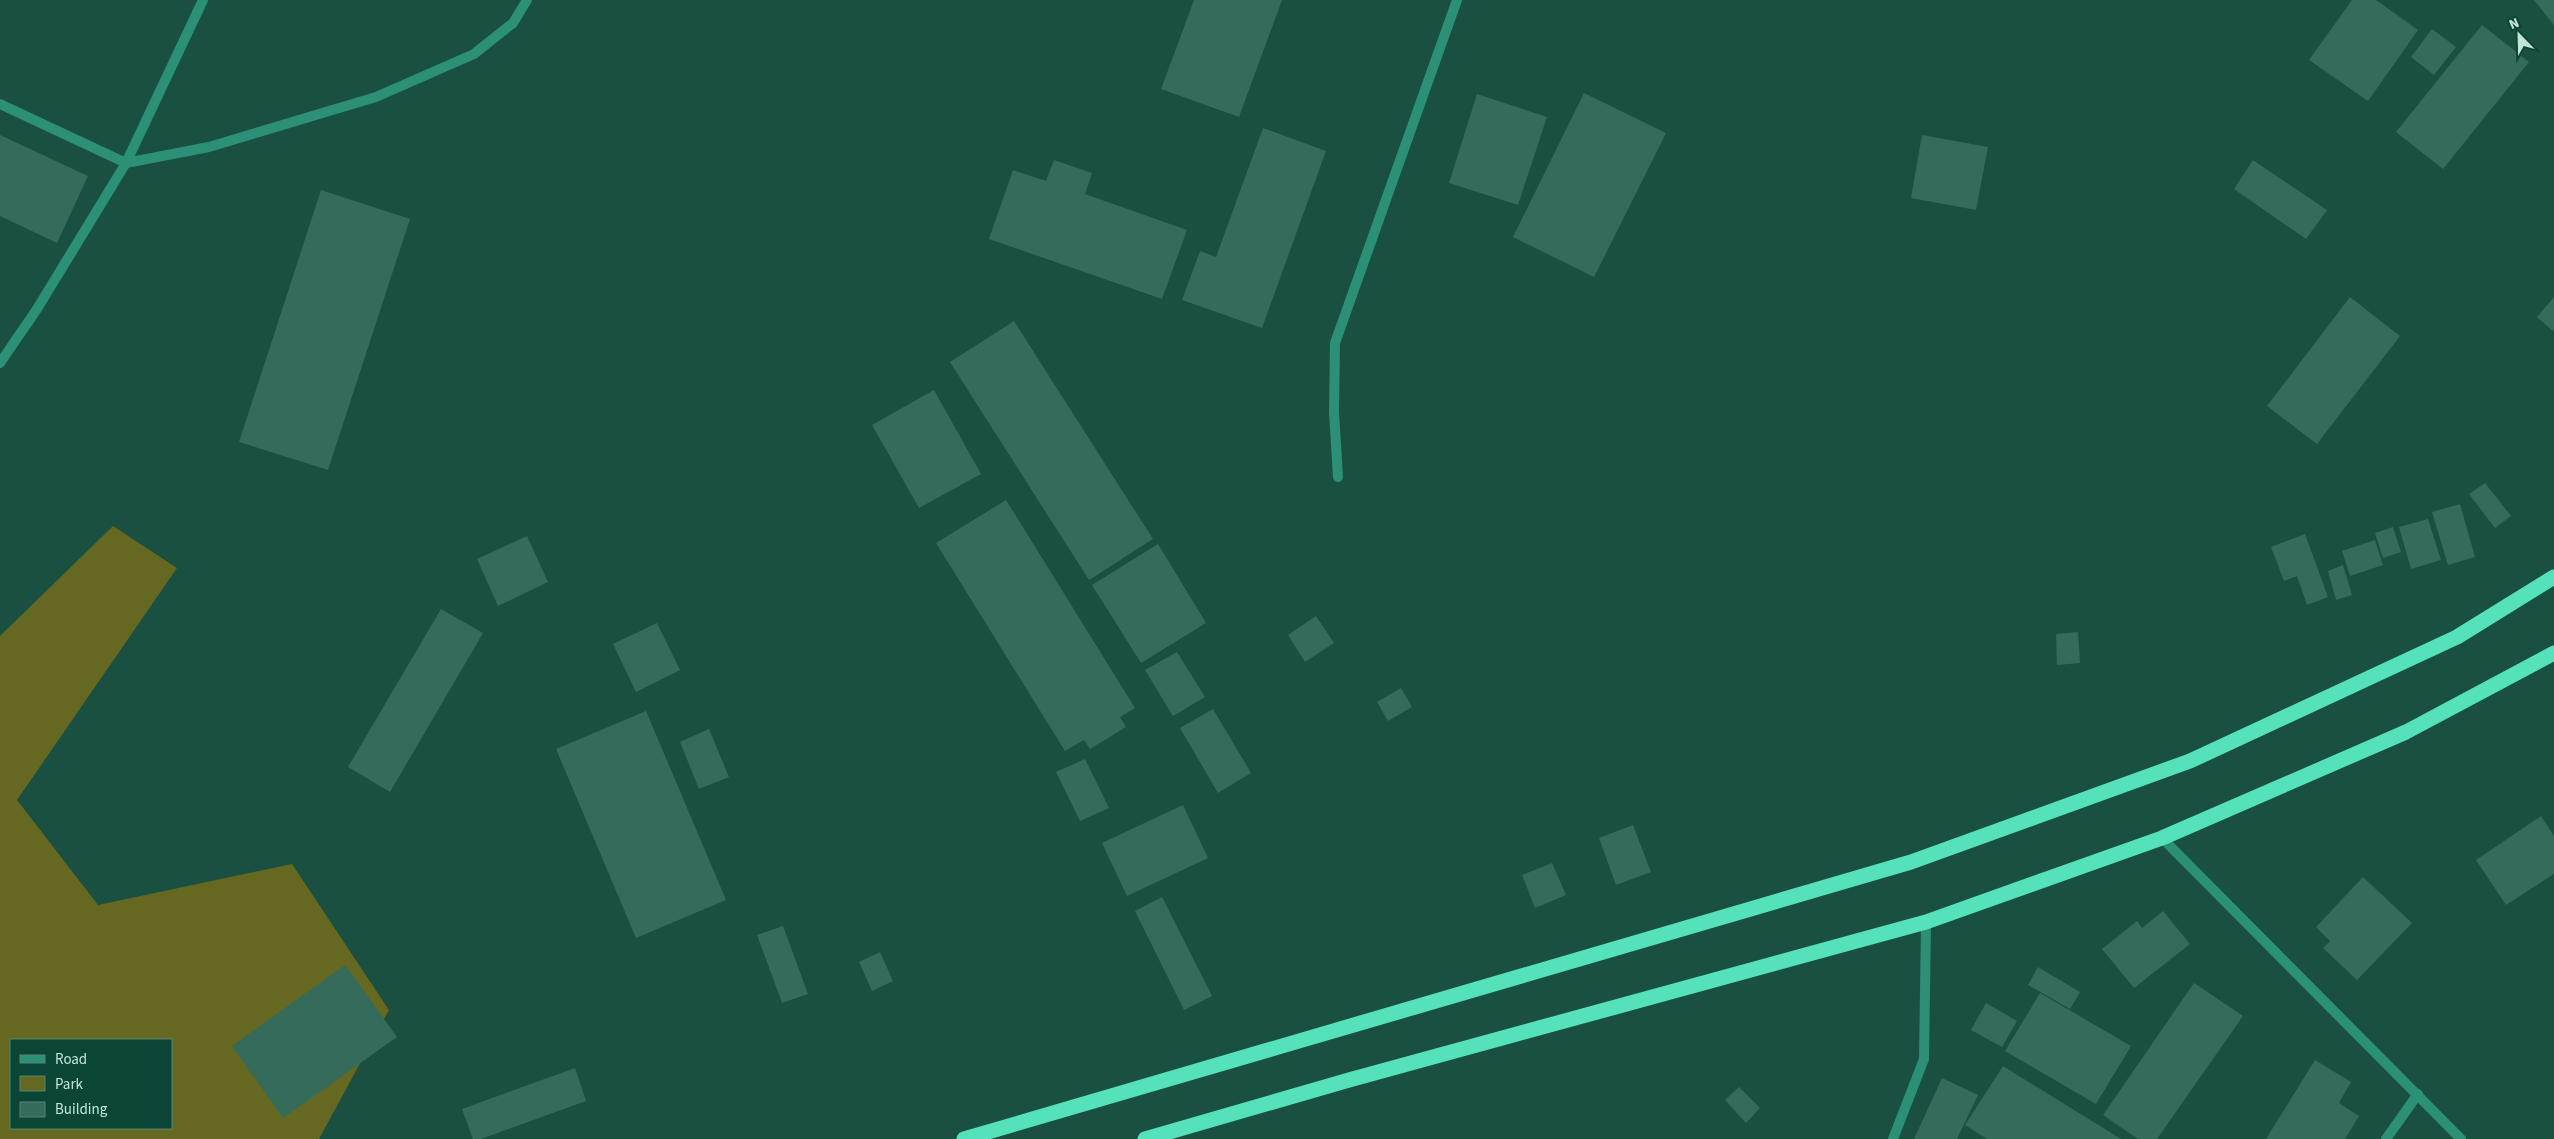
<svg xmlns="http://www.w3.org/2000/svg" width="2554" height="1139" viewBox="0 0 2554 1139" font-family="'Source Sans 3',sans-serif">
  <rect width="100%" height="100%" fill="#195041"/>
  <path fill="#656820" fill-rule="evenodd" d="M113,526L177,568L17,800L98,905L292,864L389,1010L319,1139H0V636ZM11,1040H171V1128H11Z"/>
  <g fill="#346b5a">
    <polygon points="1194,0 1282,0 1239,117 1161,89"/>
    <polygon points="2352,0 2376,0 2418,30 2368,101 2309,60"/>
    <polygon points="2534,0 2554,0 2554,25"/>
    <polygon points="2482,25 2529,62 2443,169 2396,132"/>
    <polygon points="2432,29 2456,47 2434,75 2411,57"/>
    <polygon points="1584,93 1666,133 1594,277 1513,237"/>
    <polygon points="1477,94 1547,117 1518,205 1449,183"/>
    <polygon points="1263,128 1326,151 1262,328 1182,300 1200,251 1216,257"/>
    <polygon points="0,135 88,176 57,243 0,216"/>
    <polygon points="1922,135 1988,147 1976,210 1911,198"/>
    <polygon points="1054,160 1092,173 1085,194 1187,230 1162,299 989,239 1013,170 1046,181"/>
    <polygon points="2253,160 2327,210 2306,239 2234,189"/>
    <polygon points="321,190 410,219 328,470 239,442"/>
    <polygon points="2350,297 2400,336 2317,444 2267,406"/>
    <polygon points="2554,297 2554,330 2553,331 2537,317"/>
    <polygon points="1014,321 1153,539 1089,580 950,362"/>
    <polygon points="934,390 981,474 919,508 872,425"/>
    <polygon points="2485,483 2511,516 2495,528 2469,494"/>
    <polygon points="1006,500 1135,708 1120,717 1126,727 1090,749 1084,740 1065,751 936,543"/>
    <polygon points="2460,504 2475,557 2448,565 2432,512"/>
    <polygon points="2428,519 2441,560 2411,569 2399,527"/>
    <polygon points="2393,527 2401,552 2383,558 2375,533"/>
    <polygon points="2305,534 2328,597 2307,605 2297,576 2284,581 2271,547"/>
    <polygon points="527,536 548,582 498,606 477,559"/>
    <polygon points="2375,540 2383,565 2350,576 2342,551"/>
    <polygon points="1158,544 1206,623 1141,663 1092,585"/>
    <polygon points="2343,565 2352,595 2336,600 2328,571"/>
    <polygon points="441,609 483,633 390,792 348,767"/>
    <polygon points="1316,616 1334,643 1305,662 1288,635"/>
    <polygon points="657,623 680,670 636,692 613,644"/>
    <polygon points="2078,632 2080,663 2057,665 2056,634"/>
    <polygon points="1177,652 1205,697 1173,716 1145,670"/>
    <polygon points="1401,688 1412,707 1388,721 1377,702"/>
    <polygon points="1213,709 1251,773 1218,793 1180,728"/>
    <polygon points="646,711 726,900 636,938 556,749"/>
    <polygon points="709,729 729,777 699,789 680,742"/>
    <polygon points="1085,759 1109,808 1080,821 1056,772"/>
    <polygon points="1183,805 1208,858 1127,896 1102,843"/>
    <polygon points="2541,816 2554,836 2554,874 2506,905 2476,860"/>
    <polygon points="1633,825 1651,872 1616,885 1599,838"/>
    <polygon points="1552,863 1566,895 1535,908 1522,875"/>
    <polygon points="2363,877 2412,923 2357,980 2323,948 2330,941 2316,927"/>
    <polygon points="1162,897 1212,996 1184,1010 1135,911"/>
    <polygon points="2163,911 2190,944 2134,988 2102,949 2137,921 2142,928"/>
    <polygon points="783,926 808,994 782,1003 757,935"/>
    <polygon points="880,952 893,981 872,991 859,962"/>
    <polygon points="345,965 397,1037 283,1118 232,1046"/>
    <polygon points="2038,967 2080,992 2070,1009 2028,985"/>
    <polygon points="2194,983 2243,1016 2157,1139 2138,1139 2103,1115"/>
    <polygon points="2040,993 2131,1046 2096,1104 2005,1051"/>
    <polygon points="1986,1003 2017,1021 2002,1047 1971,1030"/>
    <polygon points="2315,1060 2351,1082 2339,1103 2359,1116 2345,1139 2266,1139"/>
    <polygon points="2003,1066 2121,1139 1987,1139 1965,1125"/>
    <polygon points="575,1068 586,1101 481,1139 473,1139 462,1109"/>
    <polygon points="1942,1078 1978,1095 1957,1139 1914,1139"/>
    <polygon points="1739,1087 1760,1108 1746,1123 1725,1100"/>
  </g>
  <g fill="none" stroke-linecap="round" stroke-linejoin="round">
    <g stroke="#2b9075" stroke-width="10">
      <polyline points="0,104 126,163 209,147 376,97 474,54 513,23 527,0"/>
      <polyline points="0,363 37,309 126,163 203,0"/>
      <polyline points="1338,477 1334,412 1335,343 1457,0"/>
      <polyline points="2162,838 2461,1139"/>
      <polyline points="1893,1139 1924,1059 1926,922"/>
      <polyline points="2386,1139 2418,1094"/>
    </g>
    <g stroke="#55e2bb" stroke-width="15">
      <polyline points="964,1139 1911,862 2190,761 2457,637 2554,577"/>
      <polyline points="1145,1139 1349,1080 1926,922 2162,838 2406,732 2554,653"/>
    </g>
  </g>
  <rect x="10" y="1039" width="162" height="90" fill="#0a4536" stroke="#548577"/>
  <rect x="20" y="1055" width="25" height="8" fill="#2b9075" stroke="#548577"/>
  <text x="55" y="1064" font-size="15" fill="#c3e5d8">Road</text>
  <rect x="20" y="1076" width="25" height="15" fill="#656820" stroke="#548577"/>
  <text x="55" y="1089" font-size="15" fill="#c3e5d8">Park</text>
  <rect x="20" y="1102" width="25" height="15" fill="#346b5a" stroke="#548577"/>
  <text x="55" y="1114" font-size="15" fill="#c3e5d8">Building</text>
  <g transform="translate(2519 35) rotate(337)" stroke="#0a4536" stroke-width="4" paint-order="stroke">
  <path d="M0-4L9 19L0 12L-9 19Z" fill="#c3e5d8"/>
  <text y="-8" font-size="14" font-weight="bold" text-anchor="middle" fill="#c3e5d8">N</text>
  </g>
</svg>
